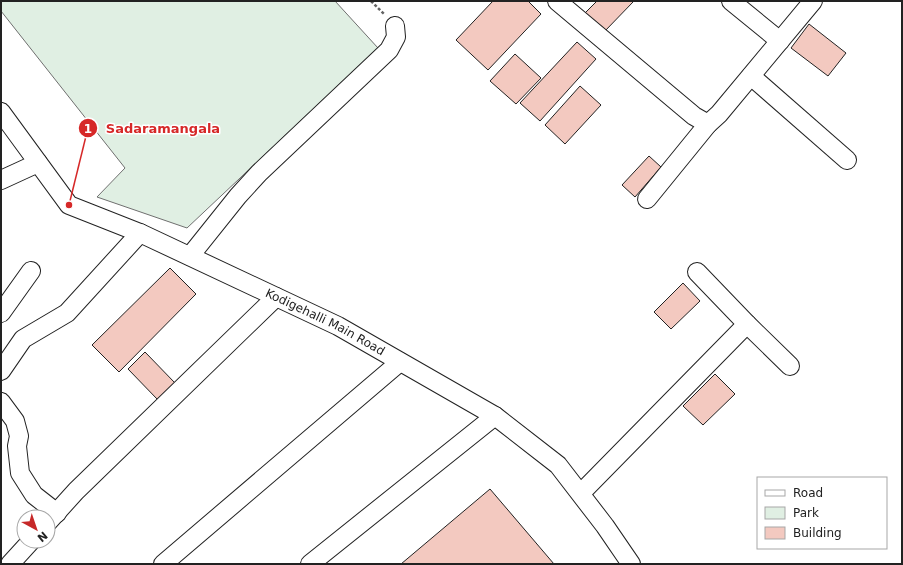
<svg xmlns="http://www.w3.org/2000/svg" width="903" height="565" viewBox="0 0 903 565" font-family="'DejaVu Sans',sans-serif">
  <rect width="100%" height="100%" fill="#fff"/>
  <polygon fill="#e0efe3" stroke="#6f6f6f" points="1,1 335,1 378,48 187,228 97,197 125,168 1,11"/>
  <g fill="#f3c9c0" stroke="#222">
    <polygon points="493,1 528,1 541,14 488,70 456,40"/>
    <polygon points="597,1 632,1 633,2 604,32 584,14"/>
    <polygon points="809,24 846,53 828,76 791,48"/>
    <polygon points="577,42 596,59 540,121 520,103"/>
    <polygon points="515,54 541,78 516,104 490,81"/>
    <polygon points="580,86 601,105 565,144 545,125"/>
    <polygon points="649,156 661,167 635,197 622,185"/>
    <polygon points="170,268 196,294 119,372 92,345"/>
    <polygon points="683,283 700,301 671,329 654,312"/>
    <polygon points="145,352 175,383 158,400 128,369"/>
    <polygon points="715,374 735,394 703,425 683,406"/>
    <polygon points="490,489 554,564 401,564"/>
  </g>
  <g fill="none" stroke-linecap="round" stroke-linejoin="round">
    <g stroke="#222" stroke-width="20">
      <g id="minor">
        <polyline points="557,1 694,116 708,124 719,114 813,1"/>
        <polyline points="731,1 780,41"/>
        <polyline points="751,76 847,160"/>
        <path id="s1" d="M1,112L69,205L140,233L338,326L495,416L558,465L605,526L631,564"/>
        <polyline points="1,180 38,163"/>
        <polyline points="647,199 708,124"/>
        <polyline points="190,256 238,196 259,173 389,50 396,37 395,26"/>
        <polyline points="697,272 747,324"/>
        <polyline points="1,313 31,271"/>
        <polyline points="1,371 23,339 67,313 140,233"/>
        <polyline points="1,402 15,421 19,436 17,446 20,473 34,495 57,513"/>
        <polyline points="581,493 747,324 790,366"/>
        <polyline points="48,522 76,491 276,297"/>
        <polyline points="10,564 31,541"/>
        <polyline points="163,564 400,362"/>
        <polyline points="310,564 495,416"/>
      </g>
    </g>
    <polyline stroke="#646464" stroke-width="2.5" stroke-dasharray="3 2" stroke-linecap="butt" points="371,1 384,14"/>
    <use href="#minor" stroke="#fff" stroke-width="18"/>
  </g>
  <g text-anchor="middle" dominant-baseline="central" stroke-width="3" stroke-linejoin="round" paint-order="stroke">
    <g font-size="12" fill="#222" stroke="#fff">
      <text stroke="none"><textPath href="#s1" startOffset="397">Kodigehalli Main Road</textPath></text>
    </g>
  </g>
  <path fill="none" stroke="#d62828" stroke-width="1.5" d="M69 205L88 128"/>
  <g fill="#d62828" stroke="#fff" stroke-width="1.5">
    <circle cx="69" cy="205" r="4"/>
    <circle cx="88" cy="128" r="10"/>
  </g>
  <g font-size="12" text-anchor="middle" font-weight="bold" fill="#fff">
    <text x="88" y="133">1</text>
  </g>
  <g font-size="13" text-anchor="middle" font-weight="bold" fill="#d62828" stroke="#fff" stroke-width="3" stroke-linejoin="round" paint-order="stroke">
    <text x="163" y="133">Sadaramangala</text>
  </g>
  <rect width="903" height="565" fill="none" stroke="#222222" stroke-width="4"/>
  <rect x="757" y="477" width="130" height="72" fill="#ffffff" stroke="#a7a7a7"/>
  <rect x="765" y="490" width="20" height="6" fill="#ffffff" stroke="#a7a7a7"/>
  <text x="793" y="497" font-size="12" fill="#222222">Road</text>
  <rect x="765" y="507" width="20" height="12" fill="#e0efe3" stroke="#a7a7a7"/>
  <text x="793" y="517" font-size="12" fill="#222222">Park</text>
  <rect x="765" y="527" width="20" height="12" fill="#f3c9c0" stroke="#a7a7a7"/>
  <text x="793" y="537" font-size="12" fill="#222222">Building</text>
  <g transform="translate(36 529) rotate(140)"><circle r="19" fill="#ffffff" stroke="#a7a7a7"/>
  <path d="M0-3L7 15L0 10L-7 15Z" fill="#c62828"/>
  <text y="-6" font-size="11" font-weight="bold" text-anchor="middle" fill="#222222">N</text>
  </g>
</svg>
